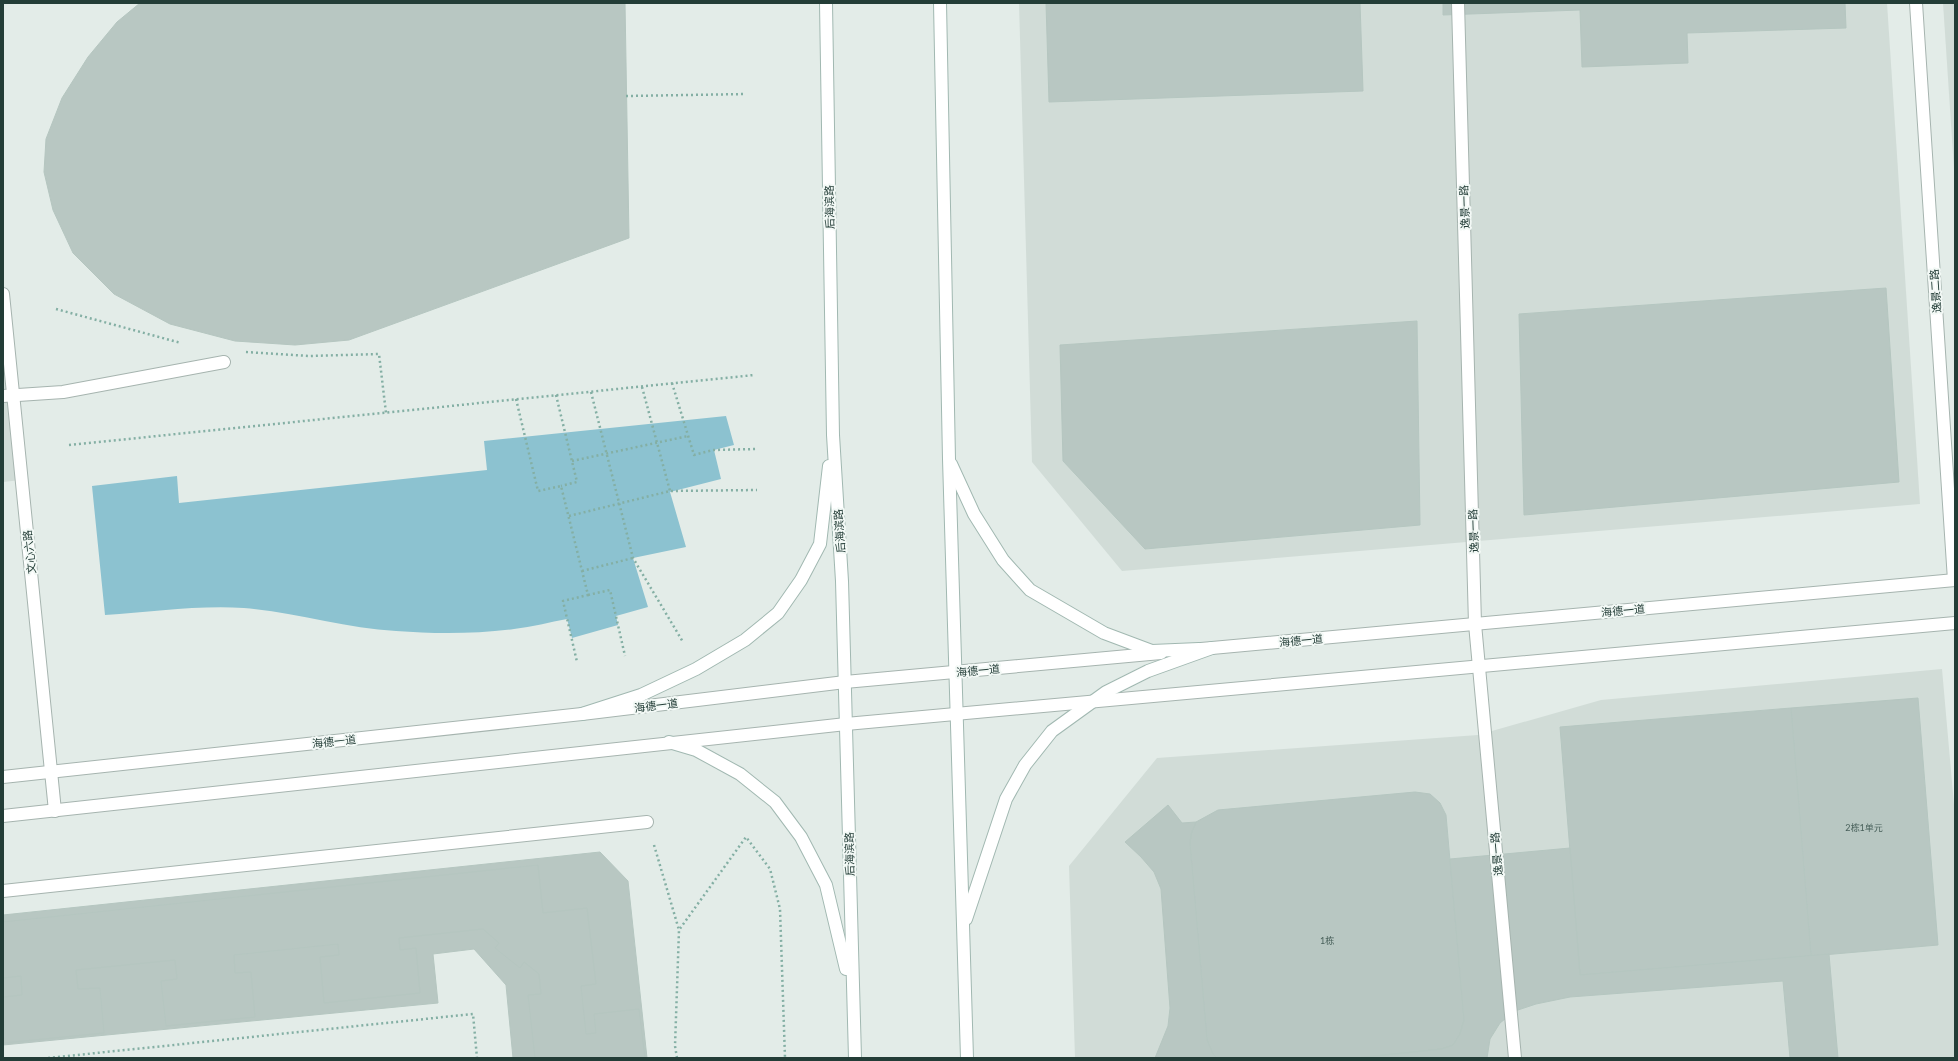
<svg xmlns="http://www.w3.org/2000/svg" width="1958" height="1061" viewBox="0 0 1958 1061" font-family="Lato,'Noto Sans SC',sans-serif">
  <rect width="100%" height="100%" fill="#e3ece8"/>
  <g fill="#d1dcd7">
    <polygon points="1019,3 1887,3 1920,504 1122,571 1032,462"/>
    <polygon points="1943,3 1955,3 1955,184"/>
    <polygon points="3,294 21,480 3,482"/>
    <polygon points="1942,669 1955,816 1955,1058 1075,1058 1069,866 1157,758 1478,735 1601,700"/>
  </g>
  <path fill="#8cc2d0" d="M726,416L734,445L714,450L721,479L670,492L686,547L633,558L648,607L616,616L618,625L572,638L567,619C550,622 532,627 514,629C476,634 435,634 396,631C345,628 295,612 244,608C199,605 151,612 105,615L92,486L177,476L179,503L487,470L484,441Z"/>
  <g fill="#b8c7c2" stroke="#b5c6c0">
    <polygon points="140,3 625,3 629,238 349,340 295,345 235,341 170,324 114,294 73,253 53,210 44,172 46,139 62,98 88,57 117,22"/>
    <polygon points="1046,3 1360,3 1363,91 1049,102"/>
    <polygon points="1443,3 1845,3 1846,28 1687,33 1688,63 1582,67 1580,10 1443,15"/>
    <polygon points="1886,288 1899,482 1524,515 1519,314"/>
    <polygon points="1417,321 1420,525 1145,549 1063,461 1060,345"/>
    <polygon points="1918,698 1938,945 1811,956 1791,708"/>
    <polygon points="1791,708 1811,956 1580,975 1560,727"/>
    <polygon points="1415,792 1430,794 1440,803 1446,815 1464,1020 1460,1034 1453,1045 1442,1049 1359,1058 1217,1058 1213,1054 1207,1040 1190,844 1191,834 1196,822 1218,810"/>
    <polygon points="1168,805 1182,823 1196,822 1191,834 1190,844 1207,1040 1213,1054 1217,1058 1155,1058 1168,1026 1170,1008 1161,889 1154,872 1141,857 1125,842"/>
    <polygon points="1570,848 1580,975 1829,954 1838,1058 1790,1058 1783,981 1570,997 1536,1004 1515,1011 1500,1023 1490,1039 1487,1058 1356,1058 1442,1049 1453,1045 1460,1034 1464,1020 1450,859"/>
    <polygon points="600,852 628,881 647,1058 513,1058 506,985 474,949 433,954 438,1003 3,1045 3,915"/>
    <polygon points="538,865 543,913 587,908 596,984 581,986 586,1034 596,1033 594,1014 639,1009 645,1058 535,1058 528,995 541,994 539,974 524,962 520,968 495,948 499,943 483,929 399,938 400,950 416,948 420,993 324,1003 320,957 339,955 338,944 234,955 235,973 251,972 255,1017 166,1026 161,981 177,979 175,960 76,970 78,989 100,988 104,1033 4,1043 3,997 22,995 21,976 3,978 3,922"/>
  </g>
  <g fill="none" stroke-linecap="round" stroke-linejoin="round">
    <g stroke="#a6b4af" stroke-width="14">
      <g id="service">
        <polyline points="3,396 63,392 224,362"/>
        <polyline points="3,891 647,822"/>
      </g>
    </g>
    <g stroke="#a6b4af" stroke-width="14">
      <g id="minor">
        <polyline points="1458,3 1475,624 1515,1058"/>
        <polyline points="1916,3 1954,580"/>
        <polyline points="3,294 55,811"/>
      </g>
    </g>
    <g stroke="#a6b4af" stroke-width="14">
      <g id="tertiary">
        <polyline points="1201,649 1955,580"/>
        <polyline points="3,777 582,714 845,682 1161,653"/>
        <polyline points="3,816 846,724 1955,623"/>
      </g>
    </g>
    <g stroke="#a1b8b1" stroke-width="14">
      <g id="secondary">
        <polyline points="826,3 833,435 842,581 855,1058"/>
        <polyline points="940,3 949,459 967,1058"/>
        <polyline points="951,464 974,514 1003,560 1030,590 1104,633 1152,651 1199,649"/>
        <polyline points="582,714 641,695 696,669 745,640 778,613 801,580 820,544 829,466"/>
        <polyline points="669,742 696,750 740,774 775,802 801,837 826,885 846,969"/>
        <polyline points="966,919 1006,799 1025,765 1052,731 1106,692 1148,671 1212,648"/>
      </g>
    </g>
    <g stroke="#84afa4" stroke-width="2.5" stroke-dasharray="2 3" stroke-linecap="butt">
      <polyline points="626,96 746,94"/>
      <polyline points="56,309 181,343"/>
      <polyline points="246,352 309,356 379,354 386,413"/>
      <polyline points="672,383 694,455 713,450 756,449"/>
      <polyline points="642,387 670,491"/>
      <polyline points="591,392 633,558 683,642"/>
      <polyline points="556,395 577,482 561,486"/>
      <polyline points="516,399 538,491 561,486 588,595 563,601 577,662"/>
      <polyline points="69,445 754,375"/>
      <polyline points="572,461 688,436"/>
      <polyline points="569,516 670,491 757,490"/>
      <polyline points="582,571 633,558"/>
      <polyline points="588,595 610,590 625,656"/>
      <polyline points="654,845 679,930"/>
      <polyline points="48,1058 473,1014 477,1058"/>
      <polyline points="677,1058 675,1046 679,930 746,837 770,869 780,909 785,1058"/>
    </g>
    <use href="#service" stroke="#fff" stroke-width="12"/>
    <use href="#minor" stroke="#fff" stroke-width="12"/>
    <use href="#tertiary" stroke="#fff" stroke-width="12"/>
    <use href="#secondary" stroke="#fff" stroke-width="12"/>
  </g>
  <g text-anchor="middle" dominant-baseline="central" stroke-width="4" stroke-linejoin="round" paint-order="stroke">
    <g font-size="9" fill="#48605a">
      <text x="1864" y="827">2栋1单元</text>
      <text x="1327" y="940">1栋</text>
    </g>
    <g font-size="11" fill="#233d37" stroke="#f3f9f6">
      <text transform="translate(829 207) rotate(-91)">后海滨路</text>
      <text transform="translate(1464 207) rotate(-92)">逸景一路</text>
      <text transform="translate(1935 291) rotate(-94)">逸景二路</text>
      <text transform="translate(839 531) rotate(-94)">后海滨路</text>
      <text transform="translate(1473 531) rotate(-92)">逸景一路</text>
      <text transform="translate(29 552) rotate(-96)">文心六路</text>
      <text transform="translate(1623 610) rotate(-5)">海德一道</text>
      <text transform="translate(1301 640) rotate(-5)">海德一道</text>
      <text transform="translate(978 670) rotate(-5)">海德一道</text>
      <text transform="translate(656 705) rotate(-7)">海德一道</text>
      <text transform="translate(334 741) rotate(-6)">海德一道</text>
      <text transform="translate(849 854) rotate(-91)">后海滨路</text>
      <text transform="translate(1496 854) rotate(-95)">逸景一路</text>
    </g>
  </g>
  <rect width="1958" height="1061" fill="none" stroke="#233d37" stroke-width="8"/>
</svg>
